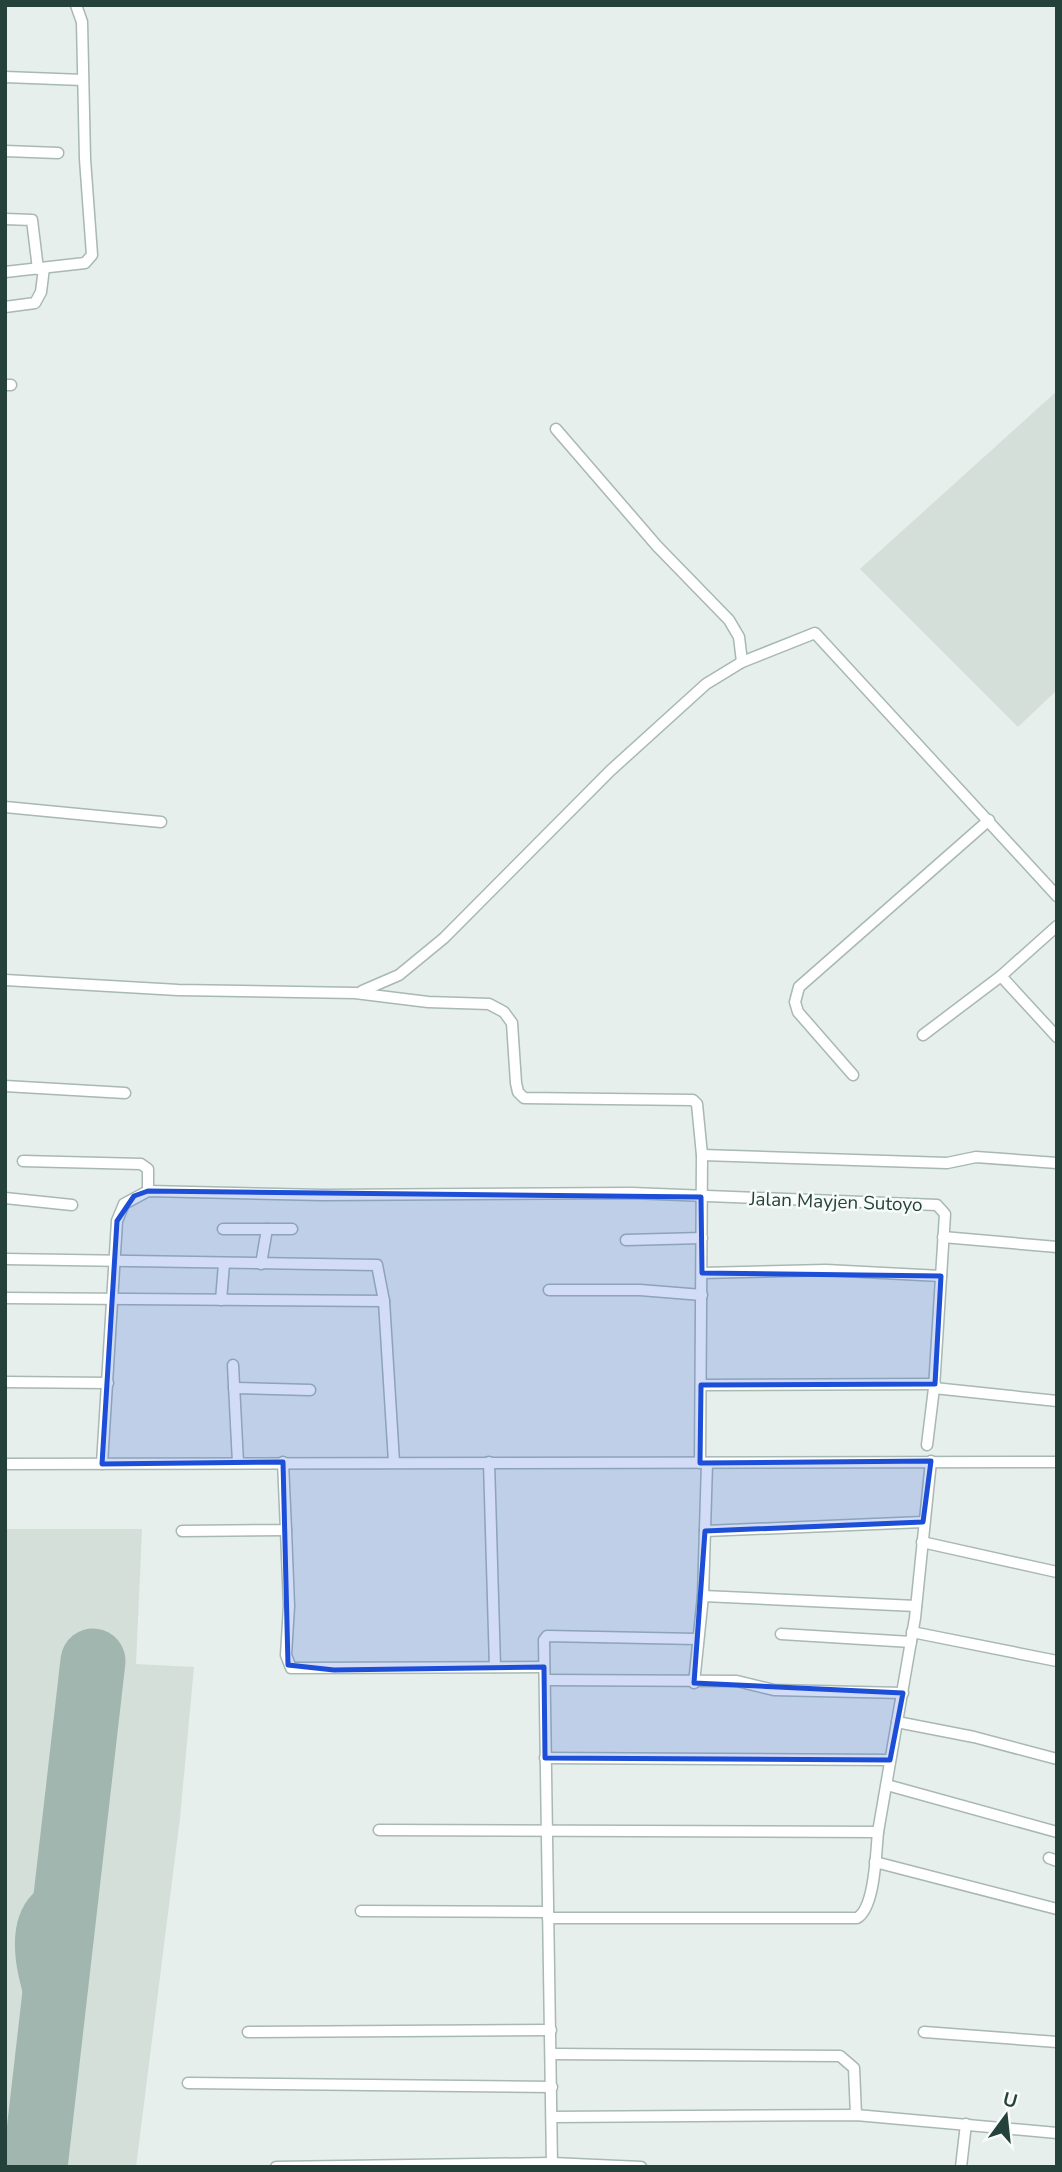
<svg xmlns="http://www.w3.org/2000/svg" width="1062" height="2172" viewBox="0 0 1062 2172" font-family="'Nunito Sans',sans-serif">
  <rect width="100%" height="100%" fill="#e6efeb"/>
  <g fill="#d4dfda">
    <polygon points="1057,391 1057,690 1018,727 860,569"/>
    <polygon points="5,1529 142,1529 136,1664 194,1667 180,1818 136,2167 5,2167"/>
  </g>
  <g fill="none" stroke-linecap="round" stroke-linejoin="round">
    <path stroke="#a2b6b0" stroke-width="26" d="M50,2036C39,2001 11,1935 42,1903L55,1900L65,1908"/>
    <polyline stroke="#a2b6b0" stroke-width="65" points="35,2167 93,1661"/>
    <g stroke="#a8b8b2" stroke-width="13">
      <g id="minor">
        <polyline points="5,77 83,80"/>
        <polyline points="5,151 58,153"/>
        <polyline points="5,219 32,220 38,269"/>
        <polyline points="5,272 85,263 92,255 85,159 82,22 76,5"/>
        <polyline points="5,307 35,303 41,292 44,268"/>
        <polyline points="5,385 11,385"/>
        <polyline points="556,429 657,546 729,620 739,637 742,662"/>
        <polyline points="5,807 161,822"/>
        <polyline points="1001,976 1057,1037"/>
        <polyline points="5,980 178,990 355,993 428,1002 489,1004 504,1012 512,1023 516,1083 518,1092 524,1098 693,1100 697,1104 702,1155 700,1463"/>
        <polyline points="362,991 399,975 444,938 610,771 706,684 742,662 815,633 1057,896"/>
        <polyline points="923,1035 1001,976 1057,926"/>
        <polyline points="853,1075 798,1012 795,1002 799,987 989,820"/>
        <polyline points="5,1086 125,1093"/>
        <polyline points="702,1155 947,1163 976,1157 1057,1163"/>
        <polyline points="23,1161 141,1164 148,1169 148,1191"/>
        <polyline points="5,1198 72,1205"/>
        <polyline points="223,1229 292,1229"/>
        <polyline points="943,1237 1057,1247"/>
        <polyline points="626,1240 702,1238"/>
        <polyline points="5,1259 377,1265 384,1301 394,1462"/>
        <polyline points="261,1264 267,1229"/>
        <polyline points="702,1273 826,1270 941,1276"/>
        <polyline points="549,1290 640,1290 702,1295"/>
        <polyline points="5,1298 384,1301"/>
        <polyline points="221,1300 224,1264"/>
        <polyline points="233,1365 238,1463"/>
        <polyline points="5,1382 108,1383"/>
        <polyline points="701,1385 935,1384"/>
        <polyline points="234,1388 310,1390"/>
        <polyline points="934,1388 1057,1401"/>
        <polyline points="489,1462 495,1667"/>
        <polyline points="5,1464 1057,1462"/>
        <polyline points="102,1464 117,1221 124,1204 148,1191 323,1195 632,1193 937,1205 945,1214 934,1388 927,1445"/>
        <polyline points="286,1530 289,1606 286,1655 291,1668 544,1667"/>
        <polyline points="182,1531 286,1530 283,1462"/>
        <polyline points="705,1531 923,1522"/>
        <polyline points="922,1542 1057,1572"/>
        <polyline points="703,1596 916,1606"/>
        <polyline points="912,1632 1057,1661"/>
        <polyline points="781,1634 911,1642"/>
        <polyline points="545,1680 737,1681 774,1690 903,1693"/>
        <polyline points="694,1683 703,1596 707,1463"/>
        <polyline points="897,1722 974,1737 1057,1759"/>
        <polyline points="545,1758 890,1760"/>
        <polyline points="887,1785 1057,1832"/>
        <path d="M379,1830L878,1832C876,1852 875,1908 857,1918H548"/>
        <polyline points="878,1832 915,1618 931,1461"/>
        <polyline points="1049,1858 1057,1861"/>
        <polyline points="875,1862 1057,1909"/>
        <polyline points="361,1911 548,1912"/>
        <polyline points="248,2032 551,2030"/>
        <polyline points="924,2032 1057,2042"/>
        <polyline points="552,2054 840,2056 854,2068 856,2115"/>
        <polyline points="188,2083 552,2087"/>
        <polyline points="552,2117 856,2115 1057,2133"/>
        <polyline points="276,2167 552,2163 641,2167"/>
        <polyline points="552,2167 544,1640 547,1636 697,1639"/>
        <polyline points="961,2167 966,2124"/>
      </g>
    </g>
    <use href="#minor" stroke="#fff" stroke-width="10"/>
  </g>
  <path fill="#1d4ed8" fill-opacity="0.2" stroke="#1d4ed8" stroke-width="5" stroke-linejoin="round" d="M148,1191L701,1197L702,1273L941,1276L935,1384L701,1385L700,1463L931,1461L923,1522L705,1531L694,1683L903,1693L890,1760L545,1758L544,1667L334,1670L288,1665L283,1462L102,1464L117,1221L134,1196Z"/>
  <g text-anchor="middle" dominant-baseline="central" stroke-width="5" stroke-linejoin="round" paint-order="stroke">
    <g font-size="19" fill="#24423a" stroke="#f7fbf9">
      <text transform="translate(836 1202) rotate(2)">Jalan Mayjen Sutoyo</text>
    </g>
  </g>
  <rect width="1062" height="2172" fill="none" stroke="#24423a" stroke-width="14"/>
  <g transform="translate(1006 2116) rotate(15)" stroke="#f7fbf9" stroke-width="5" paint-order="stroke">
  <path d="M0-5L12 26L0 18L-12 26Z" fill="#24423a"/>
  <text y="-10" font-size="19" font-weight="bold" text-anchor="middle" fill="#24423a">U</text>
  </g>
</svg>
